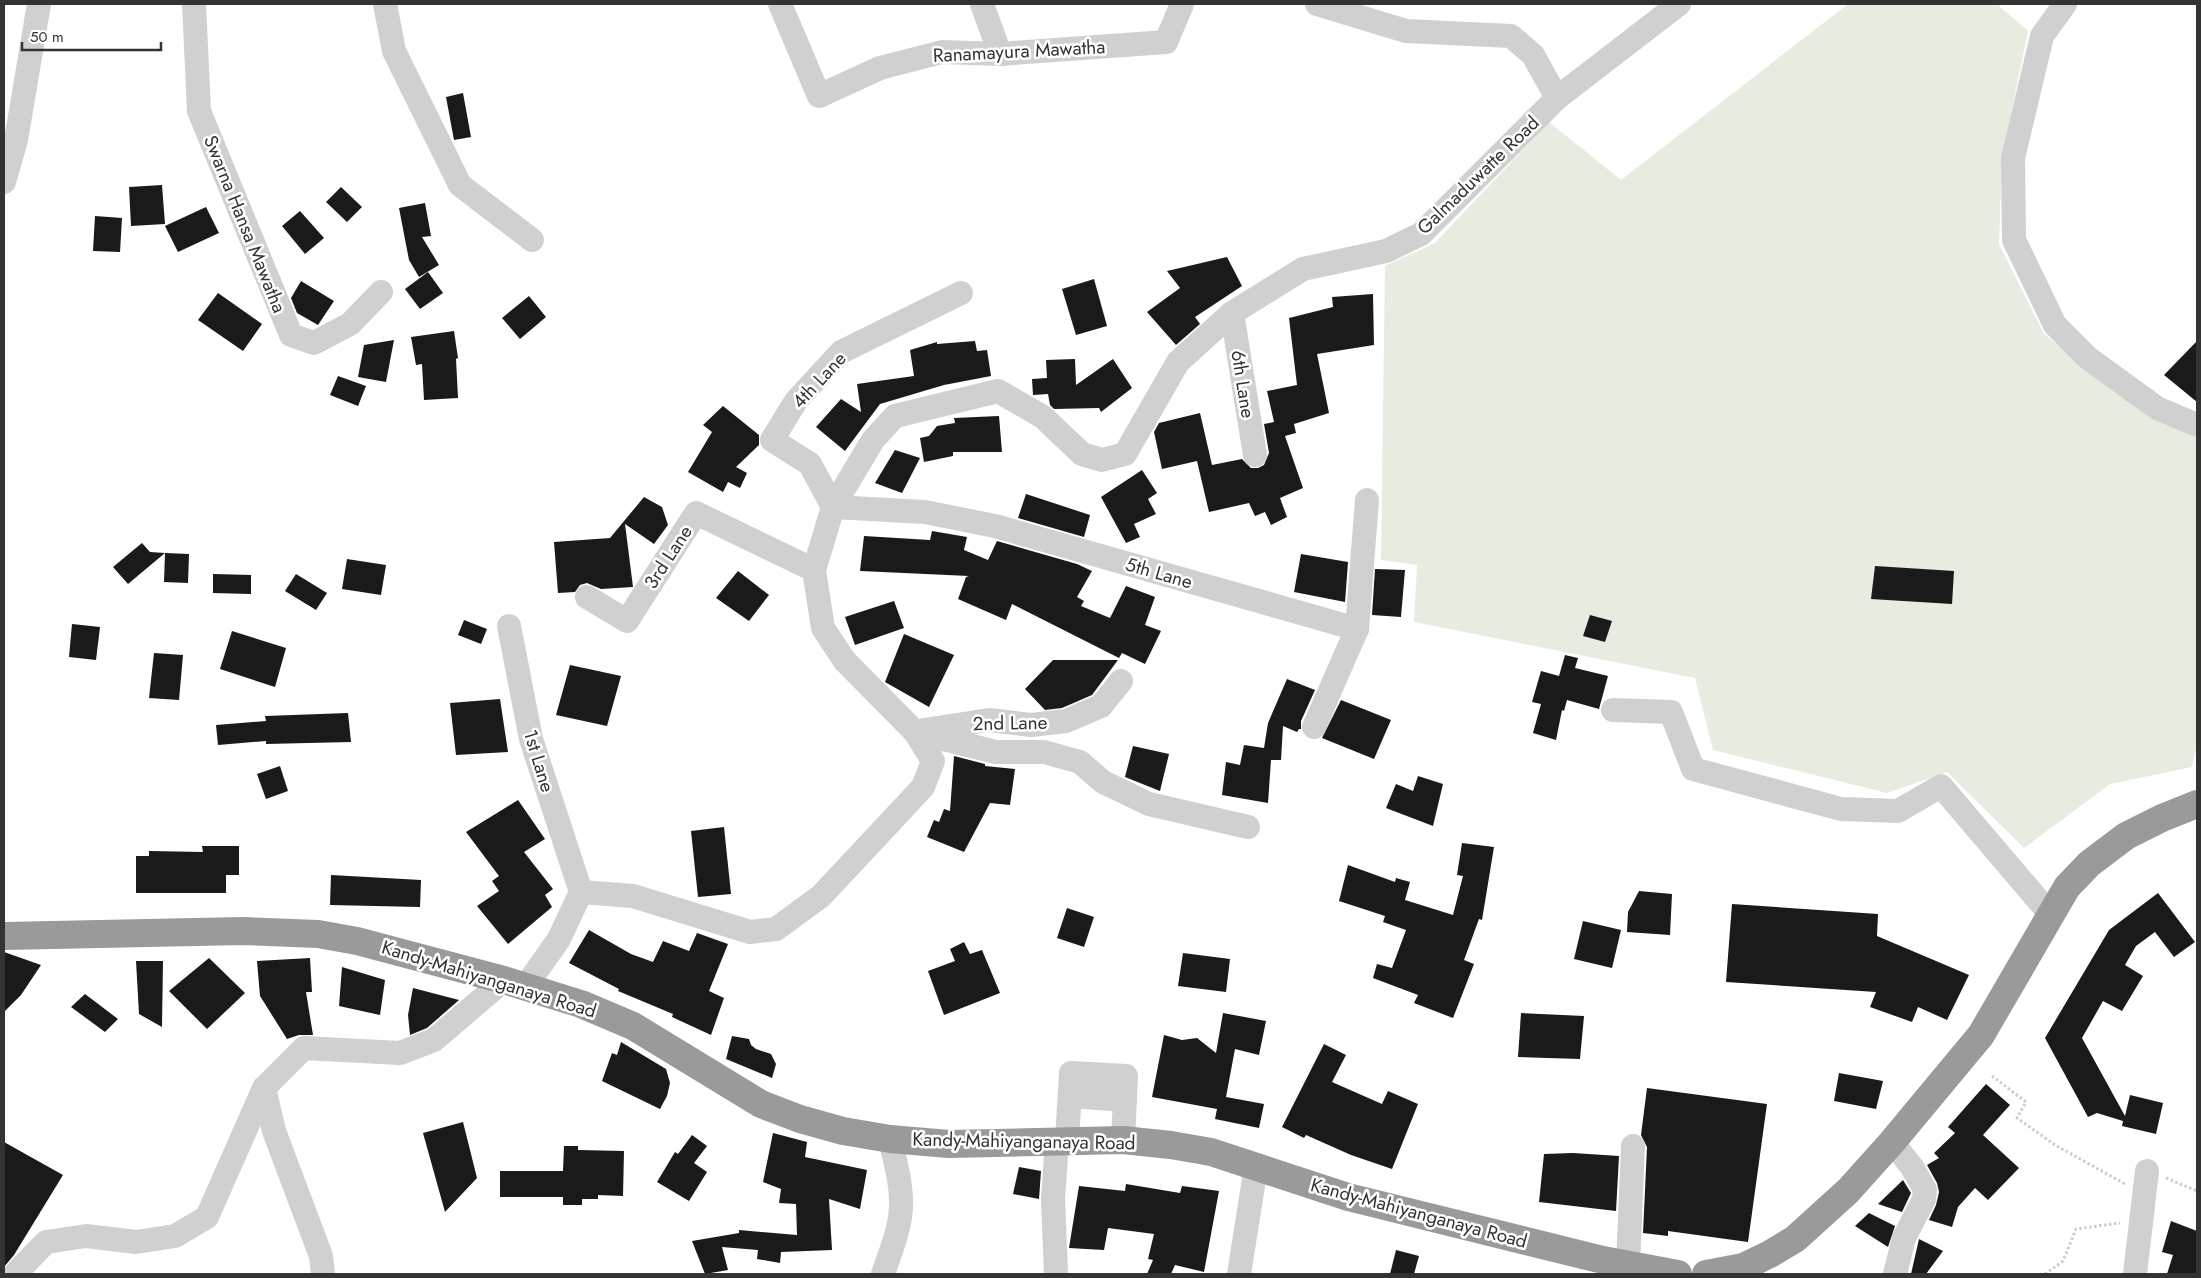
<svg xmlns="http://www.w3.org/2000/svg" width="2201" height="1278" viewBox="0 0 2201 1278" font-family="Jost,sans-serif">
  <rect width="100%" height="100%" fill="#fff"/>
  <polygon fill="#e6ecdf" points="1848,4 1997,4 2028,31 2002,158 1999,244 2044,334 2149,417 2197,438 2197,744 2192,767 2110,784 2024,848 1947,772 1887,793 1713,750 1695,678 1414,622 1417,565 1381,560 1385,266 1435,243 1549,122 1621,180"/>
  <g fill="#1a1a1a">
    <polygon points="463,93 471,137 454,140 446,97"/>
    <polygon points="162,185 165,224 131,226 129,187"/>
    <polygon points="341,187 362,207 347,222 326,202"/>
    <polygon points="425,203 431,236 422,237 439,265 419,277 409,260 399,208"/>
    <polygon points="206,207 219,233 178,252 165,226"/>
    <polygon points="300,211 324,238 305,254 282,226"/>
    <polygon points="95,216 122,218 120,252 93,251"/>
    <polygon points="1227,257 1242,286 1195,317 1200,324 1176,345 1147,312 1180,288 1167,271"/>
    <polygon points="428,272 443,293 420,309 405,289"/>
    <polygon points="1094,279 1107,326 1076,335 1062,289"/>
    <polygon points="301,281 334,301 318,325 297,313 291,298"/>
    <polygon points="218,293 262,324 243,351 198,320"/>
    <polygon points="1373,294 1374,345 1317,354 1329,413 1294,424 1296,433 1285,436 1303,488 1280,498 1287,517 1271,525 1265,512 1255,516 1249,503 1209,512 1197,461 1162,469 1154,432 1159,423 1200,413 1212,465 1242,459 1251,468 1258,468 1264,465 1269,453 1264,424 1274,422 1267,391 1297,385 1289,318 1333,307 1332,297"/>
    <polygon points="529,296 546,317 520,339 502,318"/>
    <polygon points="454,331 458,358 456,359 458,398 424,400 422,364 416,365 411,337"/>
    <polygon points="394,340 386,382 358,377 364,345"/>
    <polygon points="975,341 977,351 987,350 991,376 944,385 880,404 845,451 816,427 841,399 861,412 857,384 914,376 910,350 937,342 937,344"/>
    <polygon points="2197,341 2197,402 2164,375"/>
    <polygon points="1075,359 1076,385 1113,359 1132,388 1101,412 1099,408 1054,409 1050,405 1048,394 1033,395 1032,379 1047,378 1046,360"/>
    <polygon points="338,376 366,386 358,406 330,395"/>
    <polygon points="723,406 759,435 759,445 736,467 747,473 740,488 728,482 723,492 688,472 712,432 703,425"/>
    <polygon points="999,416 1002,452 953,452 953,456 924,462 920,438 929,436 937,426 955,423 954,418"/>
    <polygon points="895,450 920,458 902,493 875,483"/>
    <polygon points="1142,470 1157,493 1148,499 1156,514 1134,524 1140,537 1126,543 1101,497"/>
    <polygon points="1026,494 1090,515 1084,537 1018,518"/>
    <polygon points="644,497 662,507 668,525 654,544 625,524 633,587 601,589 587,583 580,585 575,592 558,593 554,542 610,538"/>
    <polygon points="932,531 967,537 964,550 988,560 997,541 1077,564 1092,571 1077,597 1084,601 1081,606 1110,618 1126,586 1155,597 1145,625 1161,631 1145,664 1122,653 1119,658 1012,604 1006,620 958,599 966,577 969,576 860,571 864,536 930,540"/>
    <polygon points="142,543 150,552 165,553 128,584 113,567"/>
    <polygon points="165,553 189,554 188,583 164,582"/>
    <polygon points="1301,554 1348,562 1345,602 1294,592"/>
    <polygon points="347,559 386,565 381,595 342,589"/>
    <polygon points="1875,566 1954,571 1952,604 1871,599"/>
    <polygon points="1375,569 1405,570 1401,617 1372,615"/>
    <polygon points="738,571 769,595 749,621 716,598"/>
    <polygon points="213,574 251,575 251,594 213,593"/>
    <polygon points="296,574 327,593 316,610 285,591"/>
    <polygon points="894,601 904,628 855,645 845,617"/>
    <polygon points="1590,615 1612,621 1605,642 1583,636"/>
    <polygon points="464,620 487,629 481,644 458,635"/>
    <polygon points="72,624 100,627 96,660 69,657"/>
    <polygon points="232,631 286,648 275,687 220,669"/>
    <polygon points="904,634 954,655 929,707 885,682"/>
    <polygon points="154,653 183,655 179,700 149,698"/>
    <polygon points="1565,655 1578,658 1575,668 1608,676 1599,709 1567,700 1564,711 1562,710 1556,740 1533,733 1541,704 1532,702 1541,671 1559,676"/>
    <polygon points="1053,660 1118,660 1092,695 1062,708 1045,710 1025,689"/>
    <polygon points="570,665 621,676 607,726 556,715"/>
    <polygon points="1287,679 1315,690 1301,721 1301,729 1299,729 1297,732 1283,726 1281,760 1271,760 1268,803 1222,795 1226,762 1240,765 1244,745 1264,748 1268,723"/>
    <polygon points="500,699 508,752 456,755 450,703"/>
    <polygon points="1341,700 1391,720 1374,759 1322,738"/>
    <polygon points="348,713 351,742 266,744 266,741 218,745 216,725 266,721 265,716"/>
    <polygon points="1133,746 1169,754 1160,791 1125,777"/>
    <polygon points="954,756 985,764 985,766 1015,769 1010,805 990,803 964,852 927,837 934,820 939,822 944,809 950,811"/>
    <polygon points="280,766 288,791 266,799 257,774"/>
    <polygon points="1418,776 1443,784 1433,826 1386,808 1396,784 1413,791"/>
    <polygon points="518,800 545,839 524,852 553,889 545,895 552,907 508,944 477,906 499,891 492,881 499,876 466,832"/>
    <polygon points="724,827 731,894 698,897 691,831"/>
    <polygon points="1462,843 1494,847 1482,920 1479,919 1464,960 1474,964 1453,1018 1414,1003 1418,995 1373,978 1377,964 1392,968 1406,930 1383,922 1385,916 1339,901 1348,865 1395,882 1396,878 1410,882 1405,900 1453,915 1463,876 1457,875"/>
    <polygon points="202,846 239,846 239,875 226,875 226,893 136,893 136,856 149,856 149,851 203,852"/>
    <polygon points="331,875 421,880 420,907 330,905"/>
    <polygon points="1639,891 1672,894 1670,935 1627,932 1628,912"/>
    <polygon points="2158,893 2195,942 2174,957 2155,932 2136,946 2125,965 2143,976 2122,1011 2103,1001 2082,1038 2125,1116 2130,1095 2163,1103 2156,1134 2122,1126 2123,1121 2097,1113 2088,1117 2045,1038 2109,930"/>
    <polygon points="1732,904 1878,914 1877,936 1969,975 1947,1020 1918,1007 1912,1022 1870,1007 1876,992 1726,982"/>
    <polygon points="1067,908 1094,917 1084,947 1057,938"/>
    <polygon points="1583,921 1621,930 1612,968 1574,959"/>
    <polygon points="589,930 631,954 653,962 663,941 689,951 697,933 728,944 709,991 724,998 711,1035 672,1017 673,1014 618,991 619,989 569,963"/>
    <polygon points="964,942 970,954 982,950 1000,993 944,1015 928,971 955,961 950,949"/>
    <polygon points="4,952 41,965 21,995 4,1012"/>
    <polygon points="1183,953 1230,959 1226,992 1178,986"/>
    <polygon points="209,958 245,993 207,1029 169,991"/>
    <polygon points="310,958 312,992 306,992 313,1035 299,1035 287,1039 260,996 257,961"/>
    <polygon points="136,961 163,961 162,1027 139,1014"/>
    <polygon points="342,967 385,980 380,1015 339,1006"/>
    <polygon points="413,988 459,1000 427,1028 410,1035 408,1015"/>
    <polygon points="85,994 118,1019 105,1032 71,1007"/>
    <polygon points="1223,1013 1266,1021 1259,1055 1235,1049 1226,1097 1264,1104 1259,1128 1215,1119 1217,1109 1152,1097 1164,1035 1182,1040 1197,1038 1216,1053"/>
    <polygon points="1521,1013 1584,1016 1580,1059 1518,1057"/>
    <polygon points="732,1036 749,1039 751,1045 756,1049 771,1054 776,1064 772,1078 726,1059"/>
    <polygon points="621,1042 666,1069 670,1083 667,1096 660,1109 602,1081 612,1053 617,1055"/>
    <polygon points="1324,1044 1346,1055 1332,1082 1382,1104 1388,1091 1418,1104 1392,1169 1351,1155 1306,1135 1304,1138 1282,1127"/>
    <polygon points="1839,1073 1883,1081 1876,1109 1834,1101"/>
    <polygon points="1986,1084 2010,1105 1983,1135 2019,1168 1988,1200 1975,1188 1958,1207 1952,1227 1929,1220 1936,1205 1939,1192 1937,1183 1927,1165 1939,1158 1934,1153 1955,1133 1948,1127"/>
    <polygon points="1647,1088 1767,1104 1748,1242 1668,1231 1668,1236 1643,1233 1647,1147 1641,1135"/>
    <polygon points="463,1122 477,1178 445,1212 423,1133"/>
    <polygon points="773,1133 807,1142 805,1157 867,1170 860,1209 829,1199 832,1250 781,1252 780,1263 757,1259 758,1250 722,1247 728,1270 705,1274 692,1241 739,1233 739,1230 797,1235 796,1204 779,1203 781,1189 763,1182"/>
    <polygon points="692,1135 707,1146 694,1163 707,1172 689,1201 657,1182 675,1152 678,1154"/>
    <polygon points="4,1142 63,1175 14,1255 4,1267"/>
    <polygon points="564,1146 578,1146 578,1150 624,1151 623,1196 598,1195 598,1199 582,1199 582,1205 563,1205 563,1197 500,1197 500,1171 563,1171"/>
    <polygon points="1573,1153 1619,1156 1616,1211 1539,1202 1544,1154"/>
    <polygon points="1019,1167 1041,1171 1039,1199 1013,1194"/>
    <polygon points="1903,1180 1911,1193 1902,1212 1878,1204"/>
    <polygon points="1126,1184 1180,1193 1182,1186 1219,1191 1204,1272 1175,1265 1171,1274 1147,1274 1153,1260 1148,1259 1154,1234 1108,1228 1104,1250 1069,1248 1079,1186 1125,1191"/>
    <polygon points="1869,1213 1895,1226 1888,1247 1855,1226"/>
    <polygon points="2171,1221 2197,1231 2197,1274 2167,1274 2173,1255 2162,1252"/>
    <polygon points="1919,1239 1943,1251 1926,1274 1911,1274"/>
    <polygon points="1396,1250 1419,1256 1414,1274 1390,1274"/>
  </g>
  <g fill="none" stroke-linecap="round" stroke-linejoin="round">
    <g stroke="#cdcdcd" stroke-width="3" stroke-dasharray="2.5 2.5" stroke-linecap="butt">
      <polyline points="1992,1076 2026,1102 2017,1118 2055,1145 2125,1184"/>
      <polyline points="2166,1178 2197,1191"/>
      <polyline points="2045,1274 2063,1261 2076,1229 2120,1223"/>
    </g>
    <g stroke="#d0d0d0" stroke-width="24">
      <polyline points="194,4 199,111 291,335 314,343 350,324 381,292"/>
      <polyline points="385,4 394,51 460,185 532,240"/>
      <polyline points="780,4 819,96 880,68 942,52 1000,54 1166,42 1182,4"/>
      <polyline points="982,4 1000,54"/>
      <polyline points="1317,4 1406,31 1511,36 1533,55 1557,98"/>
      <polyline points="2065,4 2042,36 2013,158 2014,240 2055,325 2088,358 2157,408 2197,425"/>
      <polyline points="4,182 16,140 39,4"/>
      <polyline points="961,293 841,352 796,401 772,440 810,464 833,507 925,512 995,526 1357,629 1367,500"/>
      <polyline points="1232,313 1255,455"/>
      <polyline points="587,597 627,621 696,513 814,570"/>
      <polyline points="509,626 531,739 581,892"/>
      <polyline points="1613,710 1671,712 1693,769 1841,809 1898,811 1941,786 2050,914"/>
      <polyline points="1314,727 1357,629"/>
      <polyline points="924,730 989,720 1031,725 1066,721 1101,706 1121,681"/>
      <polyline points="915,732 996,752 1044,752 1080,762 1103,782 1149,804 1248,827"/>
      <polyline points="526,986 559,939 581,892 633,896 750,932 776,929 821,896 923,787 933,761 915,732 844,660 823,628 814,570 833,507 873,440 895,416 998,391 1043,417 1082,454 1102,460 1125,454 1178,362 1232,313 1303,269 1386,251 1421,234 1557,98 1679,4"/>
      <polyline points="264,1088 274,1131 321,1256 323,1274"/>
      <polyline points="1070,1096 1125,1100"/>
      <polyline points="1067,1140 1071,1073 1126,1076 1123,1140"/>
      <polyline points="1892,1142 1912,1167 1925,1190 1924,1199 1904,1238 1895,1274"/>
      <polyline points="1628,1265 1633,1146"/>
      <polyline points="15,1274 46,1242 86,1236 136,1242 175,1236 207,1217 264,1088 304,1048 400,1053 434,1040 504,980"/>
      <path d="M883,1274C890,1253 900,1230 901,1207C902,1184 895,1161 890,1139"/>
      <polyline points="1056,1274 1053,1199 1057,1141"/>
      <polyline points="1239,1274 1256,1167"/>
      <polyline points="2135,1274 2147,1171"/>
    </g>
    <g stroke="#9a9a9a" stroke-width="28">
      <polyline points="4,936 243,931 318,934 357,941 504,980 581,1004 633,1026 761,1104 800,1119 843,1131 890,1139 949,1144 1123,1140 1171,1145 1211,1152 1348,1197 1603,1260 1678,1274"/>
      <polyline points="1706,1274 1743,1267 1770,1254 1795,1239 1848,1191 1892,1142 1981,1035 2067,887 2089,864 2126,836 2162,818 2197,804"/>
    </g>
  </g>
  <g text-anchor="middle" dominant-baseline="central" stroke-width="5" stroke-linejoin="round" paint-order="stroke">
    <g font-size="19" fill="#333" stroke="#fff">
      <text transform="translate(1019 51) rotate(-3)">Ranamayura Mawatha</text>
      <text transform="translate(1478 175) rotate(-44)">Galmaduwatte Road</text>
      <text transform="translate(245 224) rotate(68)">Swarna Hansa Mawatha</text>
      <text transform="translate(819 380) rotate(-47)">4th Lane</text>
      <text transform="translate(1243 384) rotate(81)">6th Lane</text>
      <text transform="translate(668 557) rotate(-57)">3rd Lane</text>
      <text transform="translate(1159 573) rotate(16)">5th Lane</text>
      <text transform="translate(1010 723) rotate(-1)">2nd Lane</text>
      <text transform="translate(539 761) rotate(73)">1st Lane</text>
      <text transform="translate(489 979) rotate(17)">Kandy-Mahiyanganaya Road</text>
      <text transform="translate(1024 1141) rotate(1)">Kandy-Mahiyanganaya Road</text>
      <text transform="translate(1419 1213) rotate(15)">Kandy-Mahiyanganaya Road</text>
    </g>
  </g>
  <rect width="2201" height="1278" fill="none" stroke="#333333" stroke-width="10"/>
  <path d="M22 42v8h139v-8" fill="none" stroke="#333333" stroke-width="2.5"/>
  <text x="30" y="42" font-size="15" fill="#333333" stroke="#ffffff" stroke-width="4" paint-order="stroke">50 m</text>
</svg>
